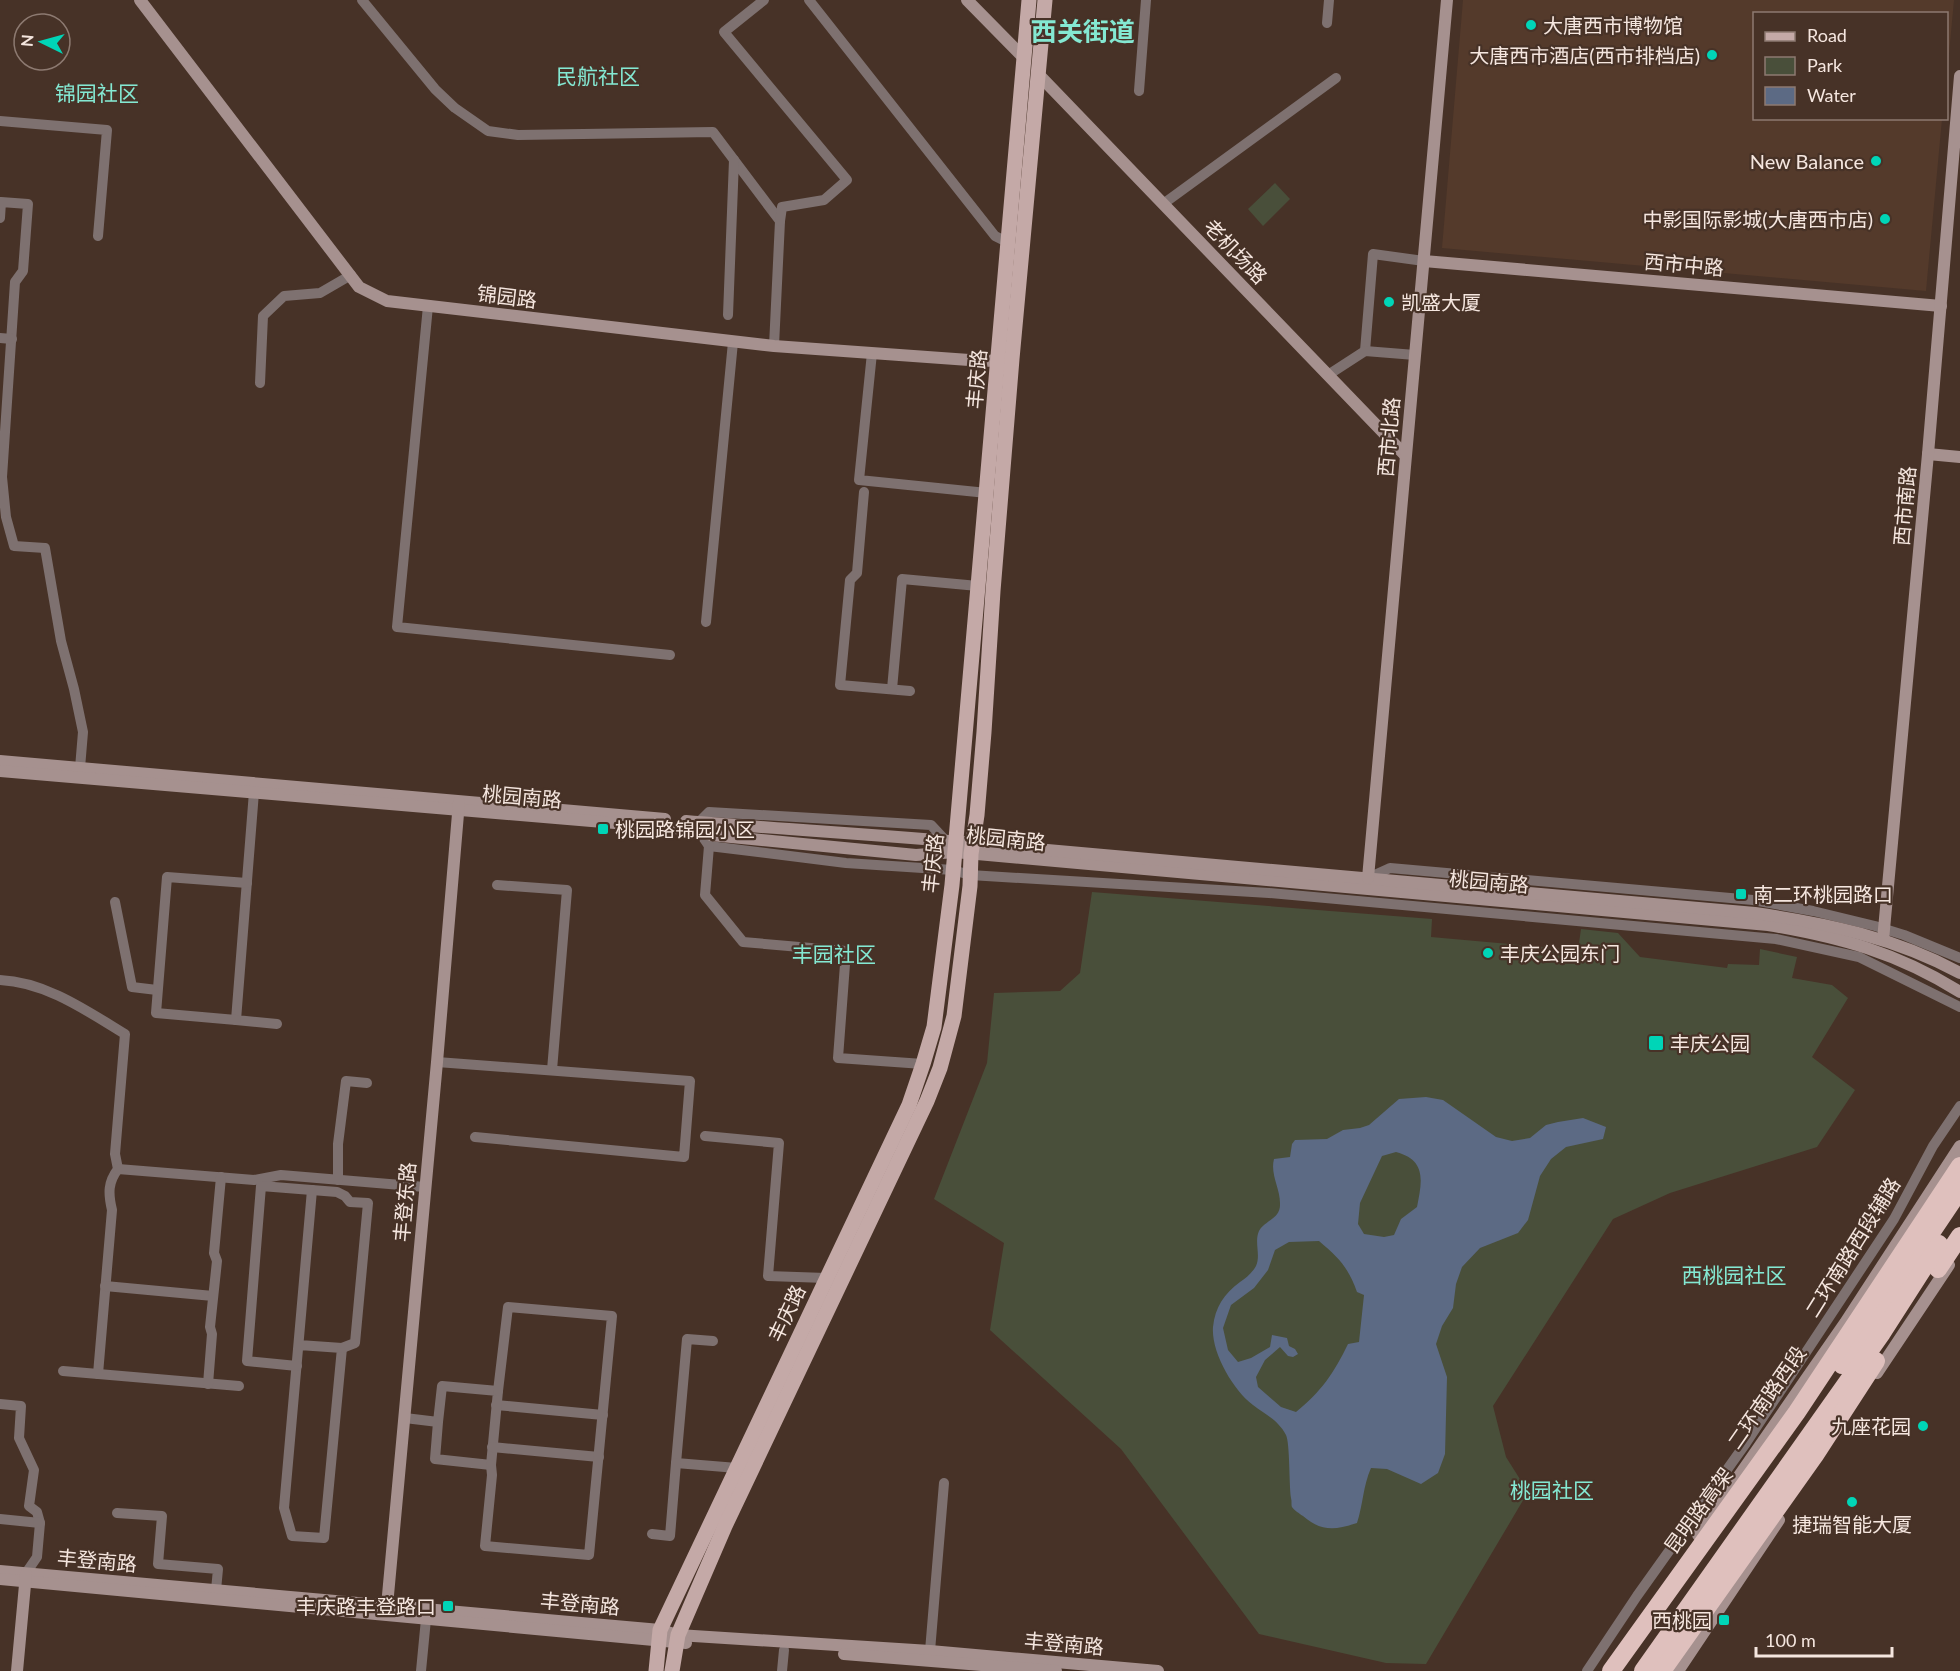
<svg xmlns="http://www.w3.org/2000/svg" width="1960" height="1671" viewBox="0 0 1960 1671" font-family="Lato,'Noto Sans SC',sans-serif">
  <rect width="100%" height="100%" fill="#473227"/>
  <polygon fill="#543a2b" points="1463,0 1954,0 1947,75 1946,14 1754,14 1754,118 1942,119 1926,291 1442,248"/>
  <g fill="#494f3a">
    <polygon points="1275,183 1290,199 1263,226 1248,209"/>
    <polygon points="1092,892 1432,919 1431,937 1578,950 1581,929 1618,933 1640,957 1727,968 1728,964 1759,965 1760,949 1797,957 1792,978 1832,985 1848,998 1812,1057 1855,1090 1817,1147 1670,1193 1613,1219 1493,1406 1506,1457 1528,1492 1426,1664 1386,1663 1259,1634 1121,1449 990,1330 1004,1243 934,1199 987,1063 994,993 1060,991 1080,973"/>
  </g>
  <path fill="#5c6a84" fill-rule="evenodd" d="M1426,1097L1443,1100L1496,1137L1512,1141L1530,1138L1546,1125L1558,1122L1583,1118L1606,1127L1603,1139L1566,1147L1551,1159L1540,1176L1528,1220L1518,1233L1480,1248L1462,1267L1456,1284L1453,1308L1442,1326L1436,1344L1447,1377L1445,1454L1438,1473L1421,1484L1387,1469L1371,1468C1363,1486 1363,1505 1357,1523C1336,1530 1321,1532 1303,1516C1300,1514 1294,1510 1292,1507C1291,1505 1292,1501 1291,1498C1289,1485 1290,1443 1286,1435C1278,1420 1266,1415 1253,1405C1233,1390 1211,1352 1213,1327C1215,1307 1224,1294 1240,1282C1246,1278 1252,1273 1256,1266C1261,1255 1254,1242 1259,1231C1265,1220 1281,1219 1280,1203C1280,1188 1270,1174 1274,1159L1290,1157L1292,1144L1295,1140L1327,1139L1343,1130L1360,1128L1369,1125L1399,1099ZM1396,1152C1427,1160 1422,1182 1417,1207L1401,1219L1394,1235L1384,1237L1364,1234L1358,1224L1360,1203L1382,1156ZM1319,1241C1339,1258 1348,1267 1357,1292L1364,1295L1359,1342L1348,1344C1334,1373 1321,1392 1296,1412L1281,1407L1258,1387L1256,1377L1265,1360L1280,1347L1288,1356L1293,1357L1298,1354L1295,1349L1289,1346L1287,1338L1272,1335L1270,1347L1251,1358L1238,1362L1228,1350L1223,1328L1231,1305L1254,1288L1268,1270L1275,1250L1289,1242Z"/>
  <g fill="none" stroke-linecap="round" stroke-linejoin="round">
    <g stroke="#7e7170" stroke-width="10">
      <polyline points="362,0 435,89 455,108 488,131 518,135 713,132 780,221 774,346"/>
      <polyline points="764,0 724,32 847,180 824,200 782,207 780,221"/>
      <polyline points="809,0 995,236 1007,242"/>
      <polyline points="1327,23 1329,0"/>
      <polyline points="1139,91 1146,0"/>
      <polyline points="0,121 107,130 98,236"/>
      <polyline points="1163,204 1336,78"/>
      <polyline points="0,218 1,202 28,204 23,271 15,282 2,477 6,517 14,546 45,548 61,641 74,689 83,732 80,768"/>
      <polyline points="428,306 397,627 670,655"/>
      <polyline points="728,315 734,160"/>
      <polyline points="0,338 12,339"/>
      <polyline points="1365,351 1373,254 1424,261"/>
      <polyline points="872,353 859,480 987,493"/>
      <polyline points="1328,375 1365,351 1415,355"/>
      <polyline points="260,383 263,316 284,296 320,293 351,275"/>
      <polyline points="864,492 857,573 850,580 840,685 910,691"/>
      <polyline points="706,622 733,342"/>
      <polyline points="892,689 902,579 978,586"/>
      <polyline points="254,792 236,1020 277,1024"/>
      <polyline points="699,822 709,812 931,825 945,840"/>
      <polyline points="698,830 709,846 846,863 953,870 970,875 1269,893 1776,939 1859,957 1960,1007"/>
      <polyline points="709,846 705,895 743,942 846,951 838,1058 923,1064"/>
      <polyline points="1368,878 1390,868 1753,900 1813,911 1875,926 1904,935 1960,958"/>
      <polyline points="497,885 567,890 552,1070"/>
      <polyline points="115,902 132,987 157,990"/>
      <path d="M0,980C46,982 87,1011 125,1034L115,1154L118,1169C108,1182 108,1193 112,1210L98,1374"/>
      <polyline points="236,1020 156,1013 167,877 247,883"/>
      <polyline points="437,1062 690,1081 684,1157 475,1137"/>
      <polyline points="705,1136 779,1143 768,1276 826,1278"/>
      <polyline points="118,1169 254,1180 281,1175 425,1187"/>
      <polyline points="338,1180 338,1144 346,1081 367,1083"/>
      <polyline points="105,1286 213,1296"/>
      <polyline points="713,1341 687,1339 676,1463 737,1468"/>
      <polyline points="299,1345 342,1348 324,1538 292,1536 284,1508 312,1190"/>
      <polyline points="297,1366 247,1361 261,1186 337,1192 345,1196 350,1202 368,1203 355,1343 342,1348"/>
      <polyline points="63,1371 239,1386"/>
      <polyline points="208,1384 212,1334 210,1327 217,1261 214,1253 221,1177"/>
      <polyline points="0,1404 21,1406 19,1438 34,1470 29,1506 37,1512 40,1523 37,1557 26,1573"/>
      <polyline points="496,1405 603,1415"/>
      <polyline points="405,1418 438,1422 435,1459 491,1465 498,1391 442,1386 438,1422"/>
      <polyline points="492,1447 599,1457"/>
      <polyline points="491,1465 492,1475 485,1546 589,1555 612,1316 508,1307 498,1391"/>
      <polyline points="117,1513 162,1516 158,1564 218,1569 216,1590"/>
      <polyline points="0,1519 40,1523"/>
      <polyline points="652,1534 670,1536 676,1463"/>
      <polyline points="930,1651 944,1483"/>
      <polyline points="421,1671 426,1619"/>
      <polyline points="782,1671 784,1650"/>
      <polyline points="1587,1671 1637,1596 1746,1443 1894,1219 1933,1146 1960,1106"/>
    </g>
    <g stroke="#a6918f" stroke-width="12">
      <polyline points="140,0 359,287 387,301 774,346 983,361 1004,360"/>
      <polyline points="967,0 1024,58"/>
      <polyline points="1039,75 1405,455"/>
      <polyline points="1424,261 1941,306"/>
      <polyline points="1928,454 1960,457"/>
      <polyline points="0,761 665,819"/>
      <path d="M0,771L698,830L711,835L916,855L955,852L1768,925C1840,937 1898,953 1960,992"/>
      <path d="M686,821C802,831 919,837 1036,849L1755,913C1826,923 1896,938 1960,973"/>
      <polyline points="1368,878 1447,0"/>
      <polyline points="1883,940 1928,454 1960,76"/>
      <polyline points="1877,1373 1949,1265"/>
      <polyline points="1698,1535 1845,1323 1960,1146"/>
      <polyline points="0,1571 660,1630 678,1635 930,1651 1158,1671"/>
      <polyline points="0,1579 686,1643"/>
      <polyline points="387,1606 437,1062 459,802"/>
      <polyline points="844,1654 1056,1671"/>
      <polyline points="17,1671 26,1574"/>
      <polyline points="1678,1671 1779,1520"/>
    </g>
    <g stroke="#c4a9a7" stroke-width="15">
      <polyline points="656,1671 660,1630 909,1105 923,1064 934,1027 952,885 1029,0"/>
      <polyline points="672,1671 678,1635 725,1526 927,1101 940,1068 954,1016 970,886 971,854 977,815 984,732 993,591 1012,359 1045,0"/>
    </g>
    <g stroke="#dfc0bd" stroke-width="18">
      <polyline points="1938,1269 1960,1236"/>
      <polyline points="1842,1365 1960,1190"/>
      <polyline points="1611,1671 1797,1412 1960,1166"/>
      <polyline points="1643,1671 1882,1333 1939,1244"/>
      <polyline points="1662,1671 1815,1455 1876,1361"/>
    </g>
  </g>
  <g fill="#00d5b7" stroke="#473227" stroke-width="2">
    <circle cx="1531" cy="25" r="6"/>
    <circle cx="1712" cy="55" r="6"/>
    <circle cx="1876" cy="161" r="6"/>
    <circle cx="1885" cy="219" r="6"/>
    <circle cx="1389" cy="302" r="6"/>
    <rect x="597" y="823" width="12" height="12" rx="3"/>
    <rect x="1735" y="888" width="12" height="12" rx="3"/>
    <circle cx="1488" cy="953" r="6"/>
    <rect x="1648" y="1035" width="16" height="16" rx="3"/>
    <circle cx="1923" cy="1426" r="6"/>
    <circle cx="1852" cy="1502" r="6"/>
    <rect x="442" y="1600" width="12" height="12" rx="3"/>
    <rect x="1718" y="1614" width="12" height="12" rx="3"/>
  </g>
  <g text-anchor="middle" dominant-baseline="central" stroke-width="4.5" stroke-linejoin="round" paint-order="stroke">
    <g font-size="20" fill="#f5e6df" stroke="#473227" text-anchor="start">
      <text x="1543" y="25">大唐西市博物馆</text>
      <text x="1700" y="55" text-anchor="end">大唐西市酒店(西市排档店)</text>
      <text x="1864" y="161" text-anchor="end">New Balance</text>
      <text x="1873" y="219" text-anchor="end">中影国际影城(大唐西市店)</text>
      <text x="1401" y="302">凯盛大厦</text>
      <text x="615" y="829">桃园路锦园小区</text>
      <text x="1753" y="894">南二环桃园路口</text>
      <text x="1500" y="953">丰庆公园东门</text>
      <text x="1670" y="1043">丰庆公园</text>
      <text x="1911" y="1426" text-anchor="end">九座花园</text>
      <text x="1852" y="1524" text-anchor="middle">捷瑞智能大厦</text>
      <text x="436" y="1606" text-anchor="end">丰庆路丰登路口</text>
      <text x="1712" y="1620" text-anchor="end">西桃园</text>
    </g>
    <g font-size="20" fill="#f5e6df" stroke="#473227">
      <text transform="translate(1236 251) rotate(46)">老机场路</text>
      <text transform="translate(1684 264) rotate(5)">西市中路</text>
      <text transform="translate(507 296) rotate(7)">锦园路</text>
      <text transform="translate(976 379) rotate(-85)">丰庆路</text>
      <text transform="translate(1388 437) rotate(-85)">西市北路</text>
      <text transform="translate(1904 506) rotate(-85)">西市南路</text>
      <text transform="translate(522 796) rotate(5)">桃园南路</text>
      <text transform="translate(1006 838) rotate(6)">桃园南路</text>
      <text transform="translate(932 863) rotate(-84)">丰庆路</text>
      <text transform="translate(1489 881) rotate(5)">桃园南路</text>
      <text transform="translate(404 1202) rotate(-85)">丰登东路</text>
      <text transform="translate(1852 1247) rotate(-58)">二环南路西段辅路</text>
      <text transform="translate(786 1313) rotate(-65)">丰庆路</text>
      <text transform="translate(1766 1397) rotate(-55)">二环南路西段</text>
      <text transform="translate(1698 1510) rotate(-54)">昆明路高架</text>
      <text transform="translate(97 1560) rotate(5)">丰登南路</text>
      <text transform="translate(580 1603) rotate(5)">丰登南路</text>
      <text transform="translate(1064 1643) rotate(5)">丰登南路</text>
    </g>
    <g font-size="21" fill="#84e8d2" stroke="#473227">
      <text x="598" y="75">民航社区</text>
      <text x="97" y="92">锦园社区</text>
      <text x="834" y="953">丰园社区</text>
      <text x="1734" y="1274">西桃园社区</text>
      <text x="1552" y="1489">桃园社区</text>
    </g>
    <g font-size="26" font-weight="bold" fill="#84e8d2" stroke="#473227">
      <text x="1083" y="31">西关街道</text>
    </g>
  </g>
  <rect x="1753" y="12" width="195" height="108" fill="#473227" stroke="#8d7a71" stroke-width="1.5"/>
  <rect x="1765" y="32" width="30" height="9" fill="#c4a9a7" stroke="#8d7a71" stroke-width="1.5"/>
  <text x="1807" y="42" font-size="18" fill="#f5e6df">Road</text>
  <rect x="1765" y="57" width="30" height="18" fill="#494f3a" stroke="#8d7a71" stroke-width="1.5"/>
  <text x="1807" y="72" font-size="18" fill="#f5e6df">Park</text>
  <rect x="1765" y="87" width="30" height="18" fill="#5c6a84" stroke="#8d7a71" stroke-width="1.5"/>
  <text x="1807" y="102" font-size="18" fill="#f5e6df">Water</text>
  <g transform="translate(42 42) rotate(275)"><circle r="28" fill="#473227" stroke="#8d7a71" stroke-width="1.5"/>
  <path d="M0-4.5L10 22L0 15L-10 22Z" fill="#00d5b7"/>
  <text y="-9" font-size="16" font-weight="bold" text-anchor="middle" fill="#f5e6df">N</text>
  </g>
  <path d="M1756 1647v9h136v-9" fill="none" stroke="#f5e6df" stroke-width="3"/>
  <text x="1765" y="1647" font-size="18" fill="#f5e6df" stroke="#473227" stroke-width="4.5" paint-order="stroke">100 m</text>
</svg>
